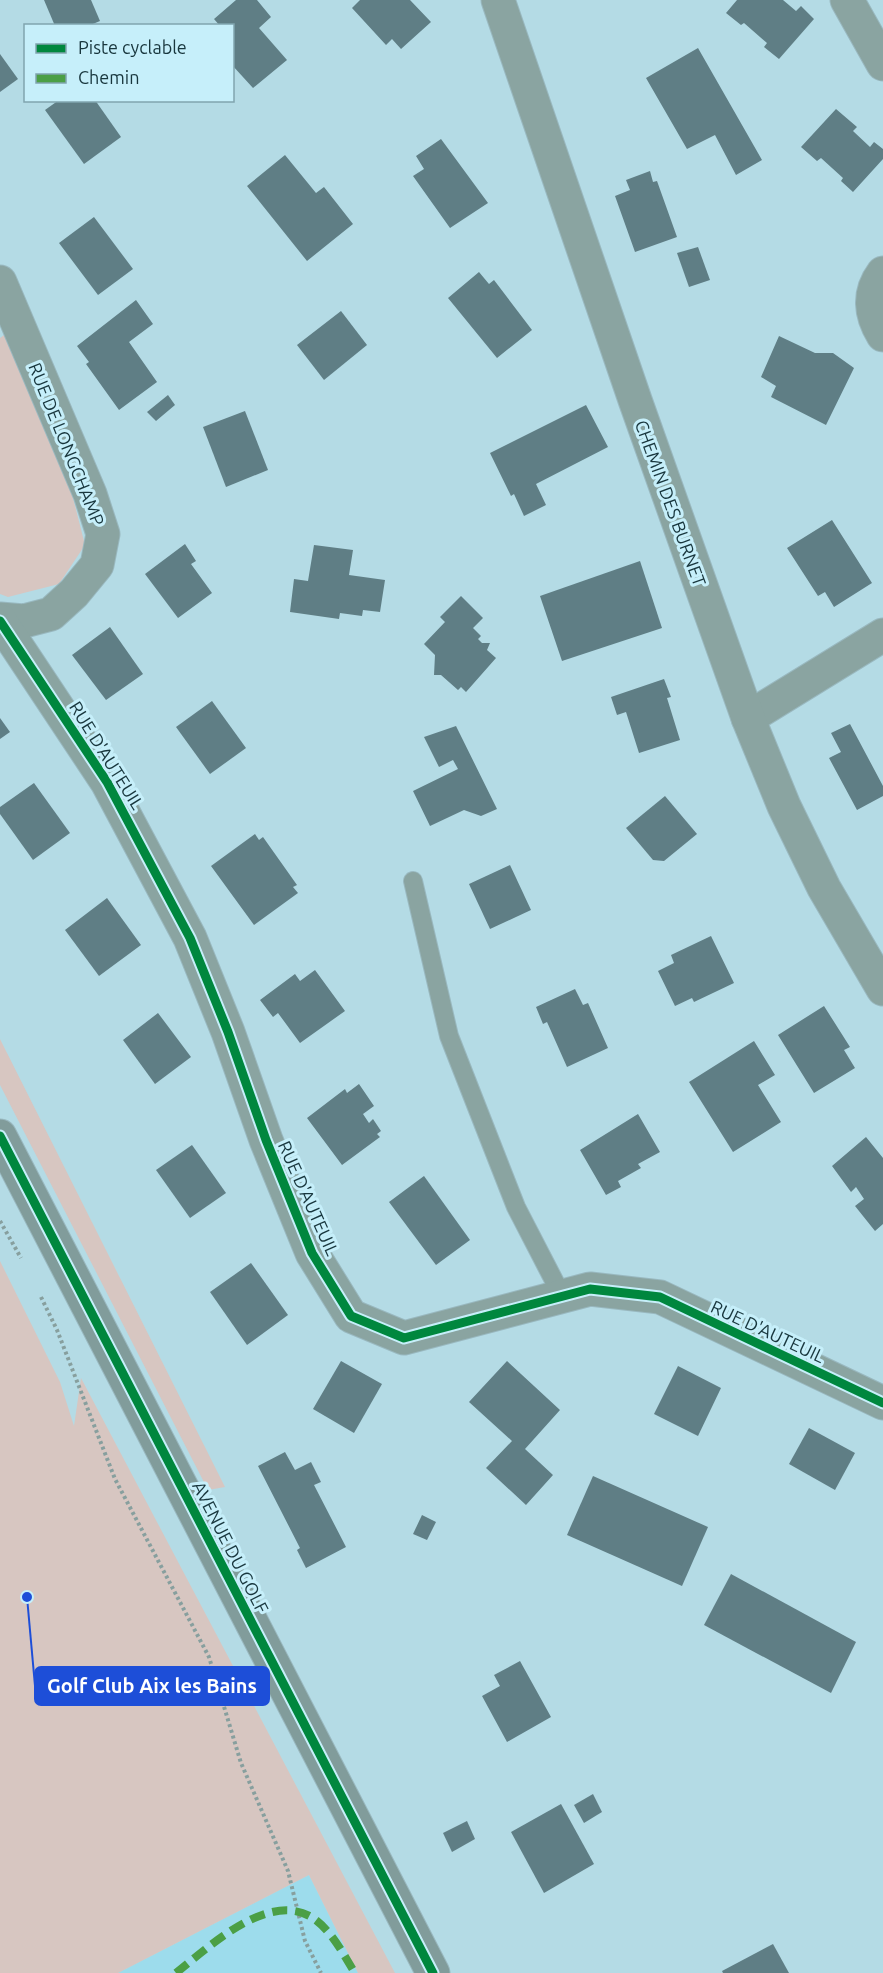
<svg xmlns="http://www.w3.org/2000/svg" width="883" height="1973" viewBox="0 0 883 1973" font-family="Ubuntu,sans-serif">
  <rect width="100%" height="100%" fill="#b4dbe5"/>
  <polygon fill="#9ddcec" points="309,1875 358,1973 118,1973"/>
  <g fill="#d7c6c1">
    <polygon points="18,325 69,482 85,545 59,584 8,597 0,594 0,338"/>
    <polygon points="0,1039 225,1487 208,1490 0,1085"/>
    <polygon points="0,1261 60,1382 74,1426 81,1378 395,1973 358,1973 309,1875 118,1973 0,1973"/>
  </g>
  <g fill="#5f7e85">
    <polygon points="44,0 91,0 100,21 88,26 55,26"/>
    <polygon points="236,0 257,0 271,17 259,28 287,60 253,88 232,65 232,26 220,26 214,19"/>
    <polygon points="360,0 410,0 431,22 401,49 392,39 386,45 352,8"/>
    <polygon points="737,0 783,0 796,11 801,6 814,19 779,59 764,47 767,43 744,23 741,25 726,13"/>
    <polygon points="698,48 762,160 736,175 715,135 687,149 646,78"/>
    <polygon points="0,54 18,79 0,92"/>
    <polygon points="59,100 95,100 121,137 84,164 45,110"/>
    <polygon points="836,109 857,127 853,131 870,147 874,142 883,149 883,159 853,192 841,181 843,178 821,158 817,161 801,147"/>
    <polygon points="441,139 488,203 450,228 413,176 424,169 416,156"/>
    <polygon points="285,155 316,193 324,187 353,224 307,261 247,186"/>
    <polygon points="650,171 653,182 657,181 677,237 635,252 615,196 630,190 626,180"/>
    <polygon points="94,217 133,269 98,295 59,243"/>
    <polygon points="698,247 710,280 689,287 677,253"/>
    <polygon points="479,272 489,284 494,280 532,330 497,358 448,298"/>
    <polygon points="136,300 153,324 129,342 157,382 119,410 86,364 89,362 77,346"/>
    <polygon points="341,311 367,345 324,380 297,345"/>
    <polygon points="779,336 815,353 833,353 854,368 826,425 771,397 776,386 761,377"/>
    <polygon points="168,395 175,405 156,421 147,412"/>
    <polygon points="586,405 608,447 536,484 546,505 524,516 514,494 511,496 490,453"/>
    <polygon points="245,411 268,470 226,487 203,427"/>
    <polygon points="832,520 872,583 834,607 825,592 818,596 787,548"/>
    <polygon points="185,544 196,561 191,564 212,593 178,618 145,574"/>
    <polygon points="314,545 353,550 349,575 385,580 380,612 363,610 362,616 340,613 339,619 290,612 294,579 308,581"/>
    <polygon points="640,561 662,628 562,661 540,596"/>
    <polygon points="461,596 483,618 473,628 481,636 478,639 482,643 490,643 487,650 496,658 466,692 461,687 458,690 441,675 434,675 435,655 424,644 445,622 440,617"/>
    <polygon points="110,627 143,674 106,700 72,655"/>
    <polygon points="664,679 671,697 667,698 680,740 639,753 626,712 617,715 611,697"/>
    <polygon points="212,701 246,748 210,774 176,727"/>
    <polygon points="0,718 10,732 0,739"/>
    <polygon points="850,724 883,786 883,796 857,810 829,758 841,752 831,733"/>
    <polygon points="456,726 497,809 481,816 464,810 430,826 413,791 458,769 453,760 439,767 424,737"/>
    <polygon points="34,783 70,833 33,860 0,814 0,807"/>
    <polygon points="665,796 697,834 664,861 653,860 626,828"/>
    <polygon points="255,834 259,840 263,837 297,885 293,887 298,893 254,925 211,866"/>
    <polygon points="510,865 531,910 490,929 469,884"/>
    <polygon points="107,898 141,945 99,976 65,930"/>
    <polygon points="711,936 734,983 694,1002 692,998 675,1006 658,971 674,963 671,955"/>
    <polygon points="315,970 345,1011 300,1043 278,1013 273,1017 260,1000 295,974 300,981"/>
    <polygon points="575,989 583,1005 588,1003 608,1048 567,1067 547,1022 543,1024 536,1007"/>
    <polygon points="824,1006 850,1047 844,1050 855,1068 814,1093 778,1035"/>
    <polygon points="158,1013 191,1057 155,1084 123,1040"/>
    <polygon points="754,1041 775,1075 758,1085 781,1122 733,1152 689,1082"/>
    <polygon points="359,1084 374,1106 363,1114 369,1123 373,1119 381,1131 377,1134 380,1137 342,1165 307,1118 345,1089 347,1093"/>
    <polygon points="638,1114 660,1152 638,1164 641,1168 618,1181 621,1187 606,1195 580,1150"/>
    <polygon points="866,1137 883,1158 883,1224 875,1231 855,1206 864,1199 856,1187 851,1192 832,1166"/>
    <polygon points="192,1145 226,1193 190,1218 156,1170"/>
    <polygon points="424,1176 470,1240 436,1265 389,1202"/>
    <polygon points="251,1263 288,1315 247,1345 210,1292"/>
    <polygon points="341,1361 382,1384 354,1433 313,1409"/>
    <polygon points="507,1361 560,1410 525,1449 553,1475 526,1505 486,1468 512,1441 469,1402"/>
    <polygon points="678,1366 721,1388 698,1436 654,1414"/>
    <polygon points="809,1428 855,1453 835,1490 789,1464"/>
    <polygon points="285,1452 295,1470 311,1462 321,1482 314,1485 346,1547 306,1568 297,1550 300,1548 258,1466"/>
    <polygon points="593,1476 708,1527 682,1586 567,1535"/>
    <polygon points="422,1515 436,1522 427,1540 413,1534"/>
    <polygon points="731,1574 856,1642 831,1693 704,1625"/>
    <polygon points="520,1661 551,1717 507,1742 482,1696 500,1686 494,1675"/>
    <polygon points="593,1794 602,1812 584,1823 574,1805"/>
    <polygon points="561,1804 594,1864 544,1893 511,1832"/>
    <polygon points="467,1821 475,1839 452,1852 443,1833"/>
    <polygon points="773,1944 789,1973 723,1973 722,1971"/>
  </g>
  <g fill="none" stroke-linecap="round" stroke-linejoin="round">
    <g stroke="#99b8bf" stroke-width="20">
      <polyline id="service" points="413,881 449,1036 516,1207 562,1296"/>
    </g>
    <g stroke="#99b8bf" stroke-width="35">
      <g id="minor">
        <polyline points="847,0 883,64"/>
        <path d="M883,273C868,293 870,314 883,335"/>
        <polyline points="0,282 90,494 103,534 97,565 74,593 51,614 24,621 0,619"/>
        <polyline points="0,621 107,782 190,938 228,1032 266,1140 312,1253 351,1316 404,1338 590,1289 660,1297 883,1403"/>
        <polyline points="748,718 883,635"/>
      </g>
    </g>
    <g stroke="#99b8bf" stroke-width="35">
      <polyline id="tertiary" points="498,0 635,400 748,718 784,806 824,888 883,989"/>
    </g>
    <g stroke="#99b8bf" stroke-width="35">
      <polyline id="primary" points="0,1136 433,1973"/>
    </g>
    <g stroke="#879f9e" stroke-width="4" stroke-dasharray="3 3" stroke-linecap="butt">
      <polyline points="0,1221 21,1258"/>
      <polyline points="41,1297 57,1330 115,1479 209,1657 241,1763 288,1871 305,1941 321,1973"/>
    </g>
    <use href="#service" stroke="#8aa4a1" stroke-width="18"/>
    <use href="#minor" stroke="#8aa4a1" stroke-width="33"/>
    <use href="#tertiary" stroke="#8aa4a1" stroke-width="33"/>
    <use href="#primary" stroke="#819c9b" stroke-width="33"/>
    <path stroke="#4b9f45" stroke-width="8" stroke-dasharray="15 8" stroke-linecap="butt" d="M176,1973C210,1946 269,1890 313,1918C332,1931 343,1954 355,1973"/>
    <g stroke="#c6effa" stroke-width="13">
      <g id="cycleway">
        <polyline points="0,621 107,782 190,938 228,1032 266,1140 312,1253 351,1316 404,1338 590,1289 660,1297 883,1403"/>
        <polyline points="0,1136 433,1973"/>
      </g>
    </g>
    <use href="#cycleway" stroke="#00873e" stroke-width="9"/>
  </g>
  <g text-anchor="middle" dominant-baseline="central" stroke-width="6" stroke-linejoin="round" paint-order="stroke">
    <g font-size="18" fill="#18363d" stroke="#c6effa">
      <text transform="translate(67 444) rotate(68)">RUE DE LONGCHAMP</text>
      <text transform="translate(671 503) rotate(70)">CHEMIN DES BURNET</text>
      <text transform="translate(107 755) rotate(58)">RUE D'AUTEUIL</text>
      <text transform="translate(309 1198) rotate(66)">RUE D'AUTEUIL</text>
      <text transform="translate(768 1331) rotate(25)">RUE D'AUTEUIL</text>
      <text transform="translate(231 1547) rotate(63)">AVENUE DU GOLF</text>
    </g>
  </g>
  <path fill="none" stroke="#1d4ed8" stroke-width="2" d="M27 1597L35 1686"/>
  <circle fill="#1d4ed8" stroke="#c6effa" stroke-width="2" cx="27" cy="1597" r="6"/>
  <rect fill="#1d4ed8" stroke="#1d4ed8" stroke-width="2" x="35" y="1667" width="234" height="38" rx="6"/>
  <g font-size="20" text-anchor="middle" font-weight="bold" fill="#fff">
    <text x="152" y="1693">Golf Club Aix les Bains</text>
  </g>
  <rect x="24" y="24" width="210" height="78" fill="#c6effa" stroke="#80a5ae" stroke-width="1.5"/>
  <rect x="36" y="44" width="30" height="9" fill="#00873e" stroke="#80a5ae" stroke-width="1.5"/>
  <text x="78" y="54" font-size="18" fill="#18363d">Piste cyclable</text>
  <rect x="36" y="74" width="30" height="9" fill="#4b9f45" stroke="#80a5ae" stroke-width="1.5"/>
  <text x="78" y="84" font-size="18" fill="#18363d">Chemin</text>
</svg>
